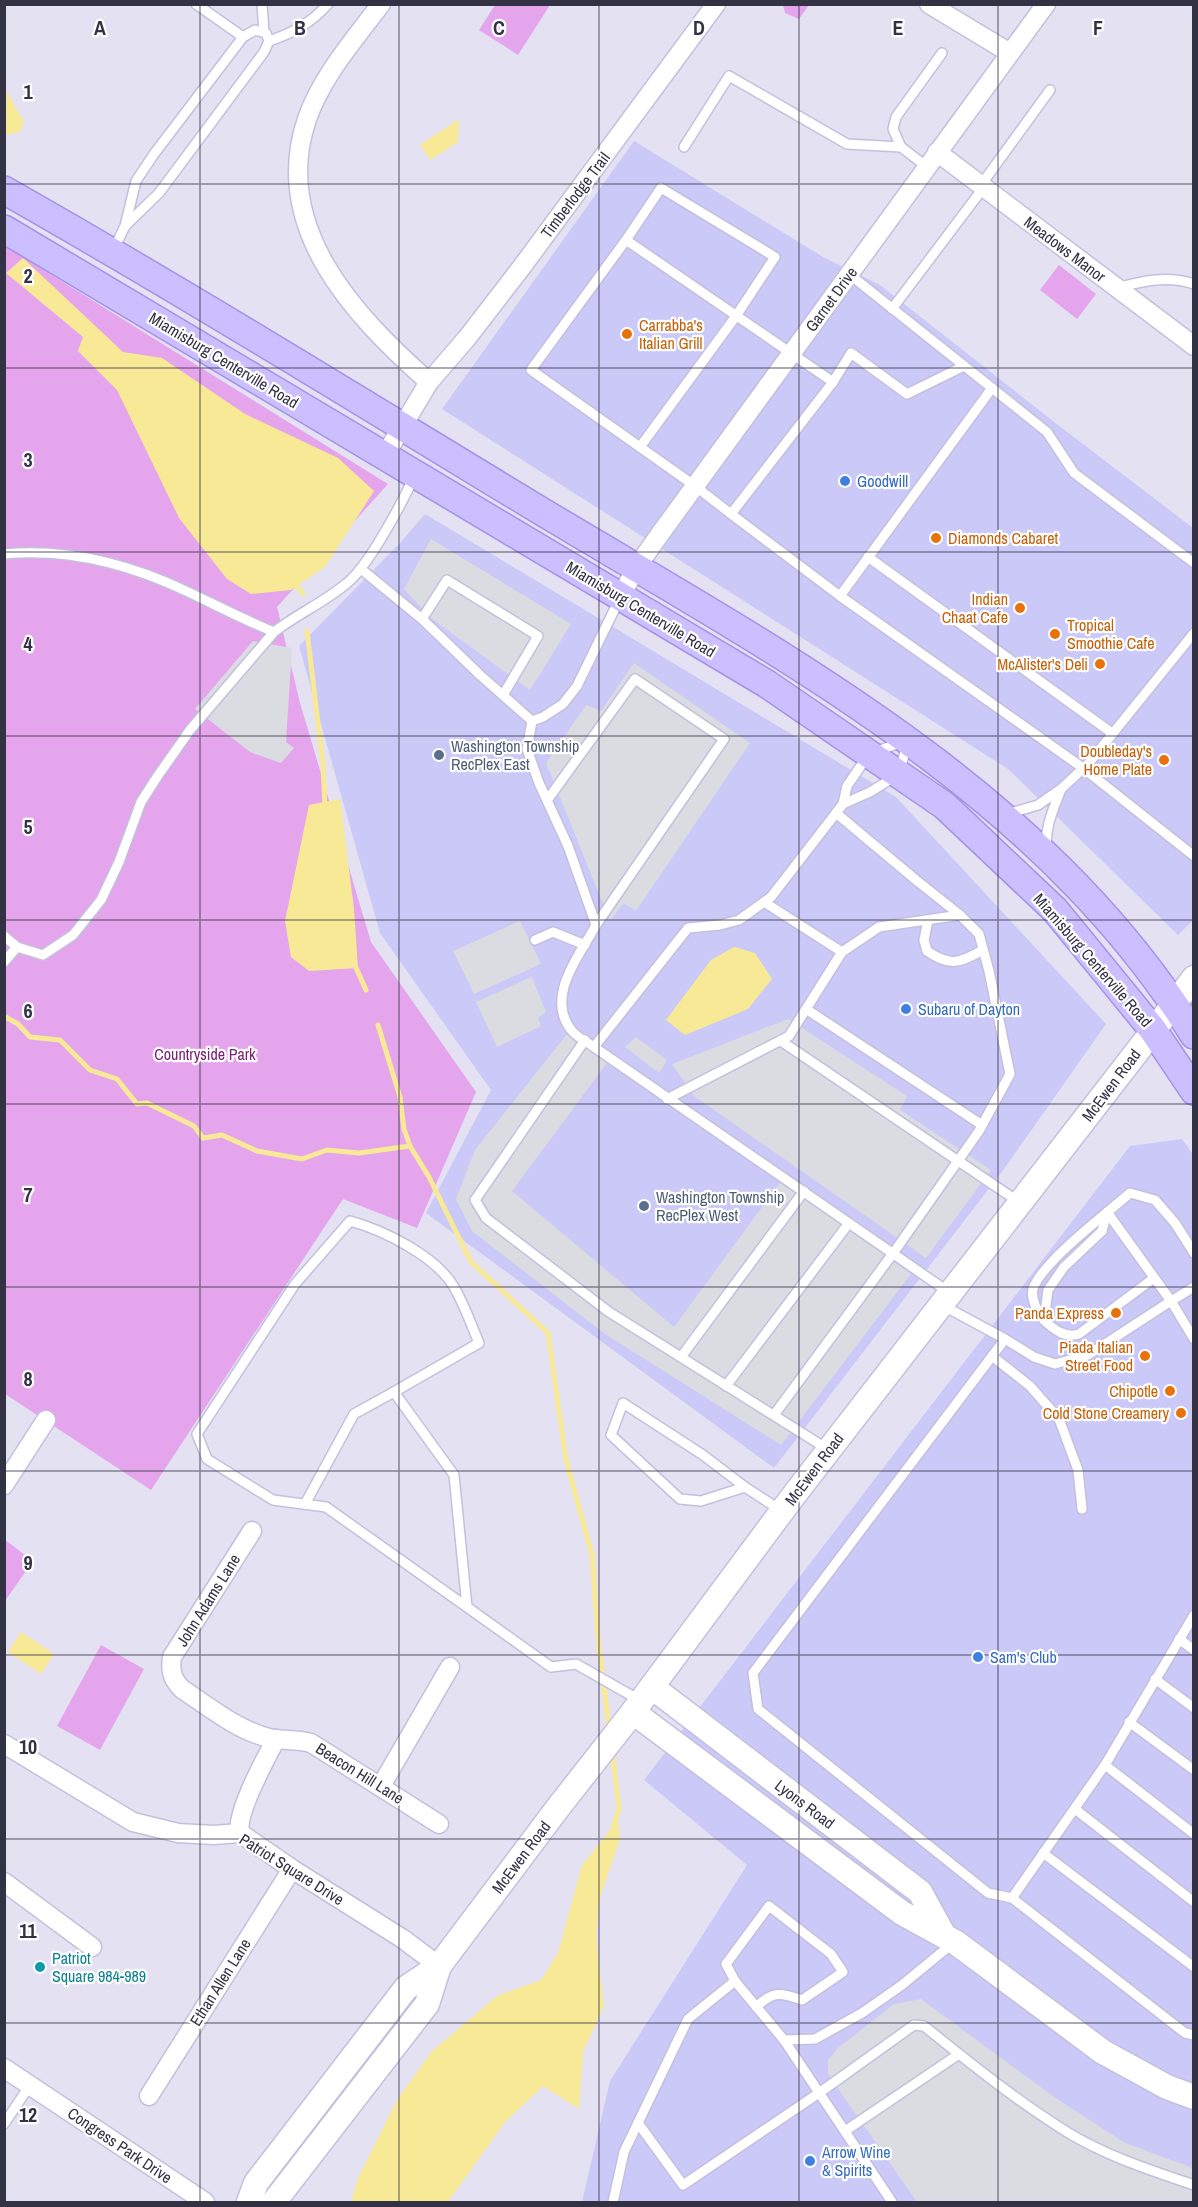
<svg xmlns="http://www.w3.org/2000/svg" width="1198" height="2207" viewBox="0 0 1198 2207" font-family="'Archivo Narrow',sans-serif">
  <rect width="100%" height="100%" fill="#e4e1f3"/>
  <g fill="#cac9f8">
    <polygon points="634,141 823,257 880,285 1058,425 1193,528 1193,920 1178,935 1008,769 442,409"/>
    <polygon points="425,514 896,797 1106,1024 1004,1169 774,1468 426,1213 491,1090 380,933 299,646 400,543"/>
    <polygon points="1182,1139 1194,1156 1193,2202 582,2202 610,2081 747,1865 644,1780 1130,1146"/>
  </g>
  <g fill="#e5a5ec">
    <polygon points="495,5 550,5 518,55 479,30"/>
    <polygon points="783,5 783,4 809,5 799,19 785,13"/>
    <polygon points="5,246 388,484 277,607 300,703 371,942 476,1092 417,1228 343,1199 151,1490 5,1394"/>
    <polygon points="1059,265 1096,294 1077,319 1040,290"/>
    <polygon points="5,1540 33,1561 5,1601"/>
    <polygon points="101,1645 144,1669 100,1750 57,1726"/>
  </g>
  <g fill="#dbdbe2">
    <polygon points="431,539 571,624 530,690 432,619 404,589"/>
    <polygon points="253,641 292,648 286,742 294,748 281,763 250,752 195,709"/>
    <polygon points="634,663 750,743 636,911 625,904 622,905 610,921 546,763 586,705 601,711"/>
    <polygon points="520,921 541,964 474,994 453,951"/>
    <polygon points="532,977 546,1012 538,1018 541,1026 497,1047 476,1002"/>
    <polygon points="788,1019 907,1096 900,1110 991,1170 926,1258 694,1096 672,1064"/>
    <polygon points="567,1034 607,1063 512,1191 674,1327 781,1181 911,1274 781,1445 605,1334 472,1231 456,1199 475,1150"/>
    <polygon points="636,1037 667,1060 659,1073 625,1047"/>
    <polygon points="921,1999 1054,2097 1125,2143 1193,2168 1193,2202 917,2202 828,2074 828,2060 838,2048 894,2004"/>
  </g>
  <g fill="#f8e996">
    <polygon points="5,89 24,122 20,132 5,135"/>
    <polygon points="459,119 458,142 430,160 420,145"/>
    <polygon points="23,258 123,352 162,358 245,414 338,458 374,491 325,567 291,590 251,594 227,579 179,518 117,390 78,351 83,337 6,273"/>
    <polygon points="340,799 354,909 358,968 309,971 291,957 285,921 309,805"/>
    <polygon points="734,947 755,953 772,979 748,1009 685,1035 666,1020 711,960"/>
    <polygon points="21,1632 54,1654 41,1674 8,1652"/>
    <polygon points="618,1820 620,1839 600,1897 596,1936 604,2006 583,2052 579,2109 543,2086 505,2122 448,2202 351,2202 358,2178 397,2100 432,2051 497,1996 541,1980 558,1953 582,1865"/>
  </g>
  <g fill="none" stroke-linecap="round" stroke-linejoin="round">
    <g stroke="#f8e996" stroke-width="5">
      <polyline points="293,581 303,594"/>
      <polyline points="307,631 323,765 325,807"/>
      <polyline points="353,961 366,990"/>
      <polyline points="4,1016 18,1024 30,1037 60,1040 90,1070 117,1079 137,1104 147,1103 194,1126 203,1138 222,1135 257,1151 302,1159 327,1150 359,1153 410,1146"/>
      <polyline points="378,1025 400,1097 404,1129 410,1146 429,1177 471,1262 548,1333 566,1460 592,1555 598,1637 609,1728"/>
      <polyline points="612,1752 619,1808 613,1828"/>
    </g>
    <g stroke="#c3c0dd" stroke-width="12">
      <g id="service">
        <polyline points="196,4 243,37"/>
        <polyline points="262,4 264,32"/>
        <path d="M269,41C293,33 311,23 328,4"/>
        <polyline points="684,147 729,76 847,144 901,147 927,167"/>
        <polyline points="901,147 893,129 896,117 942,53"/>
        <polyline points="981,185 1050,90"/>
        <polyline points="626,240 661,188 775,257 736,316 640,447"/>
        <polyline points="113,251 125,226 136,181 154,154 243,37 255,30 266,33 269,41 264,52 159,193 125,226"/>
        <polyline points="849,274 1047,432 1074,473 1194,563"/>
        <path d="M1117,288C1142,281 1168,275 1194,284"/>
        <polyline points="892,309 984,187"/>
        <polyline points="833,382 851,353 907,394 964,366"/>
        <polyline points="992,388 840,596 1083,768 1194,856"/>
        <polyline points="731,514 695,486 531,370 626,240 833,382 731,514 840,596"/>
        <path d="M4,554C69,548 129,564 186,591C216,605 244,620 274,632C297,614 325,602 347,583C368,567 402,503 414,477"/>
        <polyline points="868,557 1112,733"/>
        <polyline points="361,569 422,619 480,675 532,721"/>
        <path d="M620,598L577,686L563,704L543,717L532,721L527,749L539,783L568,846L596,925C580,955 544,997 572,1031C577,1037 587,1042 594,1047L688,928L720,925L739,920L771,897L843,804"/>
        <polyline points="422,619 447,580 538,636 503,695"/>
        <polygon points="908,740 899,774 870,792 843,804 847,786 869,754"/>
        <polyline points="1061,789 1088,764 1194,633"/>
        <polyline points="548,799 635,679 724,739 596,925"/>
        <path d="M1007,814L1038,805L1061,789C1054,808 1044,828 1047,848"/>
        <path d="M928,920L924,940L927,951C950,967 960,963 983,950"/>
        <polyline points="4,936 17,947 43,955 73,935 101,900 119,862 141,802 157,777 190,730 274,632"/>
        <polyline points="535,940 553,932 585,945"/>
        <polyline points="842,952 879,927 960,915"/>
        <polyline points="4,962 17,947"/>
        <polyline points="806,1009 982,1125"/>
        <polyline points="585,1040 475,1200 486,1218 609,1312 829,1450"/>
        <polyline points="781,1041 1019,1202"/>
        <polyline points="594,1047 950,1293"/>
        <polyline points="667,1099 789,1036 842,952 764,902"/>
        <path d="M1154,1278L1079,1334C1066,1338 1056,1331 1047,1323C1038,1316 1029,1296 1034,1286C1048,1257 1105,1215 1130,1193L1155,1200L1175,1223L1194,1253"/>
        <polyline points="1194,1287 1171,1301 1194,1339"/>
        <polyline points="942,1305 1005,1339 1034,1357 1055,1364 1088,1355 1171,1301 1107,1212"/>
        <polyline points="1044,1320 1048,1290 1064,1267 1102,1231 1107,1212"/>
        <polyline points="1005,1339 753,1673 758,1709 988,1893 1012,1898 1185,2033 1194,2035"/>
        <polyline points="992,1356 1030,1386 1059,1419 1078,1470 1082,1509"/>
        <polyline points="681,1357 804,1191"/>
        <polyline points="726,1386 849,1223"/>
        <polyline points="774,1415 894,1252 979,1131 1010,1074 989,971 979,934 960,915 916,880 836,813"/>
        <polyline points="745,1487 701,1501 680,1499 611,1435 623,1403 703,1455 745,1487 782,1511"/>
        <polyline points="305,1504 354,1414 394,1392"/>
        <path d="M467,1607L326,1507L273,1500L207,1459L197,1434L295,1284L350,1221C383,1230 436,1256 454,1287C464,1304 471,1324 479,1343L394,1392L454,1475L467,1607L551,1667L576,1664L641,1701"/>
        <polyline points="1194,1615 1105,1765 1194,1834"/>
        <polyline points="1179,1639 1194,1650"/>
        <polyline points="1155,1679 1194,1708"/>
        <polyline points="1129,1722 1194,1770"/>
        <polyline points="1075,1809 1194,1902"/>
        <polyline points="1043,1853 1194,1967"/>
        <polyline points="1012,1898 1105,1765"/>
        <path d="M735,1981L726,1964L769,1906L831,1954L843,1972L802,2000C780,1992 773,1991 756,2007"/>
        <polyline points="784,2040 892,2202"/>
        <path d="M638,2123L683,2185L819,2093L914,2025L924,2026C970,2063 1017,2101 1067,2132C1106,2156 1150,2170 1194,2185"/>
        <polyline points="4,2124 30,2085"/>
        <polyline points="845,2131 959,2054"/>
        <polyline points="613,2202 624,2152 688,2019 735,1981 784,2040 815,2039 862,2013 902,1985 953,1943"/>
      </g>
    </g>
    <g stroke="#c3c0dd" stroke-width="21">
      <g id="minor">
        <path d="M381,4C354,40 322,76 307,119C270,227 354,316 429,382"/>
        <polyline points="929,4 1010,53"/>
        <polyline points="937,152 1194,346"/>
        <polyline points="384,457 429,382 467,338 521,268 716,4"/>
        <polyline points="621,596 636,568 660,534 1046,4"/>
        <polyline points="4,1485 46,1420"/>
        <path d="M252,1531L172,1657C170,1671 172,1679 182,1689C209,1707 237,1730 269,1738C283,1741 297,1739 311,1743L439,1824"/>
        <polyline points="4,1744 133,1822 178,1833 214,1835 240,1833 292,1869 403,1939 439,1966"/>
        <polyline points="381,1786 450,1667"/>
        <path d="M240,1833C235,1814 266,1758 276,1739"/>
        <polyline points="4,1882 92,1947"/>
        <polyline points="4,2068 205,2202"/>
        <polyline points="149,2096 292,1869"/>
      </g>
    </g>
    <g stroke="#c3c0dd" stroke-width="27">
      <g id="tertiary">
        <polyline points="652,1687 920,1892 943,1934"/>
        <polyline points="633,1712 902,1913 955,1942 1103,2052 1167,2087 1194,2097"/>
        <polyline points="249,2202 256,2183 406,1988 439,1966"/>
        <polyline points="274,2202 427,2004 439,1966 557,1809 633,1712 791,1499 1194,978"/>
      </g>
    </g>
    <g stroke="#a293e5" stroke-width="30">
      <g id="secondary">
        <path d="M4,190C182,291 356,399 531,505C773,651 1040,787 1194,1035"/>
        <polyline points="4,229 767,684 945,806 1055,910 1153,1030 1194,1091"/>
      </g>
    </g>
    <use href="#service" stroke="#fff" stroke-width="9"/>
    <use href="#minor" stroke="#fff" stroke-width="18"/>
    <use href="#tertiary" stroke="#fff" stroke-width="24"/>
    <use href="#secondary" stroke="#ccbfff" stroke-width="27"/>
  </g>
  <path fill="none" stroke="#333245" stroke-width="1.5" stroke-opacity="0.55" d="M200,4V2202M399,4V2202M599,4V2202M799,4V2202M998,4V2202M4,184H1194M4,368H1194M4,552H1194M4,736H1194M4,920H1194M4,1104H1194M4,1287H1194M4,1471H1194M4,1655H1194M4,1839H1194M4,2023H1194"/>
  <g fill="#e8710a" stroke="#fff" stroke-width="2">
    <circle cx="627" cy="334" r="6"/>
    <circle cx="936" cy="538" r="6"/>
    <circle cx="1020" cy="608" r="6"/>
    <circle cx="1055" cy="634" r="6"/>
    <circle cx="1100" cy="664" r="6"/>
    <circle cx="1164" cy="760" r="6"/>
    <circle cx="1116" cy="1313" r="6"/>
    <circle cx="1145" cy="1356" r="6"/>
    <circle cx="1170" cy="1391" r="6"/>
    <circle cx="1181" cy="1413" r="6"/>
  </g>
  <g fill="#3f7fe0" stroke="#fff" stroke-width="2">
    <circle cx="845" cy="481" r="6"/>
    <circle cx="906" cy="1009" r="6"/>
    <circle cx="978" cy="1657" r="6"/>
    <circle cx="810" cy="2161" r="6"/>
  </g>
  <g fill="#5c6f8a" stroke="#fff" stroke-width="2">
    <circle cx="439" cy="755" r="6"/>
    <circle cx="644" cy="1206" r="6"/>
  </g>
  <circle fill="#0f9aa8" stroke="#fff" stroke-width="2" cx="40" cy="1967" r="6"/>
  <g text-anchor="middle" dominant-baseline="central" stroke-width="4.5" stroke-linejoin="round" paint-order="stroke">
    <g font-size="16" fill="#333245" stroke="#fff">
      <text transform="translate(575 195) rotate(-53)">Timberlodge Trail</text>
      <text transform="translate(1065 249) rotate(37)">Meadows Manor</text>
      <text transform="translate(831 299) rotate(-54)">Garnet Drive</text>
      <text transform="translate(224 360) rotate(31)">Miamisburg Centerville Road</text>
      <text transform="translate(641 609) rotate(31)">Miamisburg Centerville Road</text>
      <text transform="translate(1093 960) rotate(49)">Miamisburg Centerville Road</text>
      <text transform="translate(1111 1085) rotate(-53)">McEwen Road</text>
      <text transform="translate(814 1469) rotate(-53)">McEwen Road</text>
      <text transform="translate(208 1600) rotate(-58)">John Adams Lane</text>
      <text transform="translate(360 1773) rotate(32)">Beacon Hill Lane</text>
      <text transform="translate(805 1804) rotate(37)">Lyons Road</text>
      <text transform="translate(521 1857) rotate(-53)">McEwen Road</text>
      <text transform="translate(292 1869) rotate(32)">Patriot Square Drive</text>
      <text transform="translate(220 1982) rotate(-58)">Ethan Allen Lane</text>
      <text transform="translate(120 2145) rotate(34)">Congress Park Drive</text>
    </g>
    <g font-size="16" fill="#c56008" stroke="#fff" text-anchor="end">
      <text x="639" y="325" text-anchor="start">Carrabba's<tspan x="639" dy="18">Italian Grill</tspan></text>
      <text x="948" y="538" text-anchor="start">Diamonds Cabaret</text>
      <text x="1008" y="599">Indian<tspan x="1008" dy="18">Chaat Cafe</tspan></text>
      <text x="1067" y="625" text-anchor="start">Tropical<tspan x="1067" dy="18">Smoothie Cafe</tspan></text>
      <text x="1088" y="664">McAlister's Deli</text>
      <text x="1152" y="751">Doubleday's<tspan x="1152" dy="18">Home Plate</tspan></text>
      <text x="1104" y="1313">Panda Express</text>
      <text x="1133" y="1347">Piada Italian<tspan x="1133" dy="18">Street Food</tspan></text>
      <text x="1158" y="1391">Chipotle</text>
      <text x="1169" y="1413">Cold Stone Creamery</text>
    </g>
    <g font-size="16" fill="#366cbe" stroke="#fff" text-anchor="start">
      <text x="857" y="481">Goodwill</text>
      <text x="918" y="1009">Subaru of Dayton</text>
      <text x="990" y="1657">Sam's Club</text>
      <text x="822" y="2152">Arrow Wine<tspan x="822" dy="18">&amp; Spirits</tspan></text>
    </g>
    <g font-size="16" fill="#4e5e75" stroke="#fff" text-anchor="start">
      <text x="451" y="746">Washington Township<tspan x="451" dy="18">RecPlex East</tspan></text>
      <text x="656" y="1197">Washington Township<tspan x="656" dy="18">RecPlex West</tspan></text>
    </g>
    <g font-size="16" fill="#7c2075" stroke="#fff">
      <text x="205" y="1054">Countryside Park</text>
    </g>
    <g font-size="16" fill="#0d838f" stroke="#fff" text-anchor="start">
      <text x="52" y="1958">Patriot<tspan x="52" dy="18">Square 984-989</tspan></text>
    </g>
  </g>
  <g font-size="20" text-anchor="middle" font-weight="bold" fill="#333245" stroke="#fff" stroke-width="4.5" stroke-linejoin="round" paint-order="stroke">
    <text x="100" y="35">A</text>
    <text x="300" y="35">B</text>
    <text x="499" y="35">C</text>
    <text x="699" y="35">D</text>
    <text x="898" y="35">E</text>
    <text x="1098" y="35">F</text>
    <text x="28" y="99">1</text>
    <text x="28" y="283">2</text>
    <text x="28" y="467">3</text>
    <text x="28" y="651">4</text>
    <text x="28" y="834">5</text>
    <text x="28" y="1018">6</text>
    <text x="28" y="1202">7</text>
    <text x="28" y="1386">8</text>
    <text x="28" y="1570">9</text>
    <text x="28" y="1754">10</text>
    <text x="28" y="1938">11</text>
    <text x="28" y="2122">12</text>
  </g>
  <rect width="1198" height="2207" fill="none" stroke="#333245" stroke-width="12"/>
</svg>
